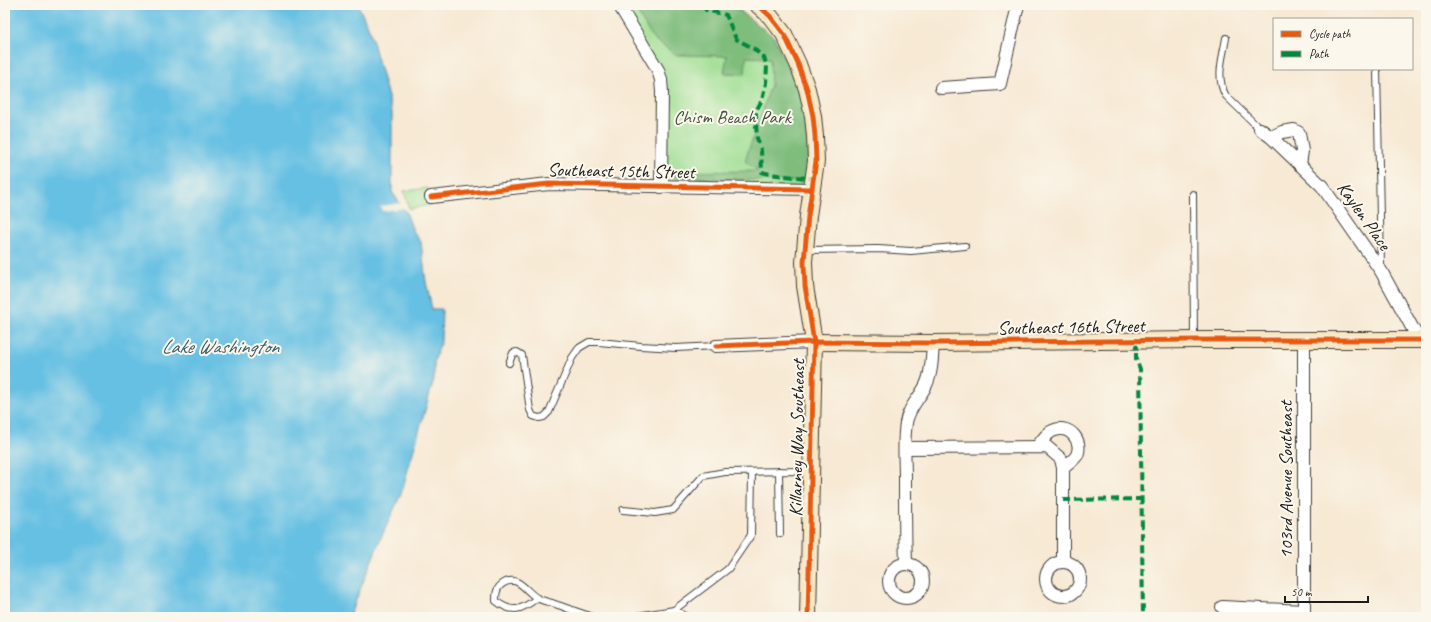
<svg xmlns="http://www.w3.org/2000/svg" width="1431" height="622" viewBox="0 0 1431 622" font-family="Caveat,sans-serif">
  <rect width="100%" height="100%" fill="#fbf7ec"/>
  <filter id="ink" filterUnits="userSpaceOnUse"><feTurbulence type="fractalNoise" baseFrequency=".025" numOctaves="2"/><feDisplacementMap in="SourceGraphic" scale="8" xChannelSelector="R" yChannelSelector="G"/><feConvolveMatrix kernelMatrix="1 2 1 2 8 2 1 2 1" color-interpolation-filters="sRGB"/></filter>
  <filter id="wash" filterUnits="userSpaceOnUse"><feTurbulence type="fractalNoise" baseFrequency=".012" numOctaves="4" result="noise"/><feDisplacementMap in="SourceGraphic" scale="16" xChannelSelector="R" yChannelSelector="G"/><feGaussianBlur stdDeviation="0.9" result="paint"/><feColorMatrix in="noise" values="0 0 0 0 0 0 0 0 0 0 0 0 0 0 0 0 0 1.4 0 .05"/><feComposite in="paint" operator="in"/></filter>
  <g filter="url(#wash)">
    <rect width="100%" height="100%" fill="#f7e9d4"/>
    <g fill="#9fde93" stroke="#5e7d58">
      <polygon points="620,5 734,5 776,42 809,119 801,187 661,187 662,92"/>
      <polygon points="428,188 430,205 409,209 404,191"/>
    </g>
    <polygon fill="#7fbd7d" stroke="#4e6c4c" points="633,5 732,5 774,37 813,118 808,182 674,177 675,172 758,171 745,161 771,85 770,58 746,57 745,74 724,73 727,56 677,55 653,39"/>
    <polygon fill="#66c0e3" stroke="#416e80" points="5,5 358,5 370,31 392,112 392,192 406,212 413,231 421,242 426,282 432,309 442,309 441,342 434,362 434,379 401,494 380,540 349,617 5,617"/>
    <polygon fill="#f7e9d4" points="402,203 405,208 382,211 381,206"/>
  </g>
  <g filter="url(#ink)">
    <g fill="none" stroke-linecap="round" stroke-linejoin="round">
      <g stroke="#3d3b38" stroke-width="8">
        <g id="lane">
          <path d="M1226,38C1223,57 1215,78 1226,96L1260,129"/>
          <polyline points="1377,69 1381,267"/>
          <polyline points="1193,194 1194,340"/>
          <polyline points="806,250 878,249 911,251 965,246"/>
          <polyline points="509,363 513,353 517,352 522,355 530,410 533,416 539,418 544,417 549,412 572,358 579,348 589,342 599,342 641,346 676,348 716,346"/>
          <polyline points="779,471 780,534"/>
          <polyline points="623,510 655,513 673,510 703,476 725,472 810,471"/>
          <path d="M537,598C522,610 512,614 496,601C496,595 496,589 501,585C517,572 526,592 537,598C542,601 549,602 555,604C567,608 580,613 593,617"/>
          <polyline points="674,610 688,617"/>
          <polyline points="631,617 674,610 728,569 751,535 752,472"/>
        </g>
      </g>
      <g stroke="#3d3b38" stroke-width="14">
        <g id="street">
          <polyline points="619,5 658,70 661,80 662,92 661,187"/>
          <polyline points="941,88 1000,84 1018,5"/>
          <polyline points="1260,129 1271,137 1322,186 1381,271 1419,340"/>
          <polyline points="1271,137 1282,132 1294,130 1299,133 1302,151 1300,165"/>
          <polyline points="431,197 549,184 812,189"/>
          <polyline points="716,346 814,342"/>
          <path d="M1037,447C1042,441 1047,432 1055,430C1070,425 1083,441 1077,455C1074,460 1068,464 1063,468"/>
          <polyline points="905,448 1047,447 1061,459 1063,468 1063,562"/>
          <circle cx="1063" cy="579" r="17"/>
          <path d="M906,563C905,535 905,506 905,478C905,460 903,441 906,423C908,408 920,398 926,385C932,373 932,357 933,343"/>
          <circle cx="906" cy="581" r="17"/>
          <polyline points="1222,607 1304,611 1304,340"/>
        </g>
      </g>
      <g stroke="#3d3b38" stroke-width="18">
        <g id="secondary">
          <polyline points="758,5 770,16 784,34 798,64 807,89 813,116 815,136 816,161 808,216 804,262 805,286 814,342 808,617"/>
          <polyline points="814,342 933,343 1194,340 1426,340"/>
        </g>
      </g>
      <use href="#lane" stroke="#fff" stroke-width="6"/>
      <use href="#street" stroke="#fff" stroke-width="12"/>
      <use href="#secondary" stroke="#f9e7c3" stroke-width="16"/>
      <g stroke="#00873e" stroke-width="4" stroke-dasharray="8 4" stroke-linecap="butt">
        <path d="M702,5L706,10L726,15L736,39L753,48L764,58L767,66L766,83L762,100L756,111V124L757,138L761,150L762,172C779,177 796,176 813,179"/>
        <polyline points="1136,341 1136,359 1140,369 1143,617"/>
        <polyline points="1063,500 1142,499"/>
      </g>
      <g stroke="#fbf7ec" stroke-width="8">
        <g id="cycleway">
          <polyline points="758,5 770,16 784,34 798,64 807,89 813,116 815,136 816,161 808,216 804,262 805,286 814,342 808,617"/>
          <polyline points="431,197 549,184 812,189"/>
          <polyline points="716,346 814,342 933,343 1194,340 1426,340"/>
        </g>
      </g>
      <use href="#cycleway" stroke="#e8590c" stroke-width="5"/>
    </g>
  </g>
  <g text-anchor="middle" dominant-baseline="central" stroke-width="4" stroke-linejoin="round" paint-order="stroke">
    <g font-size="19" fill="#435640" stroke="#fbf7ec">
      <text x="732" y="117">Chism Beach Park</text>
    </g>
    <g font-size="19" fill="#1c1c1c" stroke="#fbf7ec">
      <text transform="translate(621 171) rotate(1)">Southeast 15th Street</text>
      <text transform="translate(1364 216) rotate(55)">Kaylen Place</text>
      <text transform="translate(1071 327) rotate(-1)">Southeast 16th Street</text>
      <text transform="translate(797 438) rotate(-89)">Killarney Way Southeast</text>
      <text transform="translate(1286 480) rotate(-90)">103rd Avenue Southeast</text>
    </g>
    <g font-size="20" font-style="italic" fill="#3a5e6c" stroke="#fbf7ec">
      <text x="220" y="346">Lake Washington</text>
    </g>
  </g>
  <rect width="1431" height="622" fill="none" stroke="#fbf7ec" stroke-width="20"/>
  <rect x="1273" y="18" width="140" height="52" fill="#fbf7ec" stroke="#a29f99"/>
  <rect x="1281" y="31" width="20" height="6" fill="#e8590c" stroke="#a29f99"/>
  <text x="1309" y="38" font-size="12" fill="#1c1c1c">Cycle path</text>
  <rect x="1281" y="51" width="20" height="6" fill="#00873e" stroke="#a29f99"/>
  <text x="1309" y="58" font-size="12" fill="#1c1c1c">Path</text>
  <path d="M1285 596v6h83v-6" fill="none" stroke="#1c1c1c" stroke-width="2"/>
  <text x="1291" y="596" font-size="12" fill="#1c1c1c" stroke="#fbf7ec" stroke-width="3" paint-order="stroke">50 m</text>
</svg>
